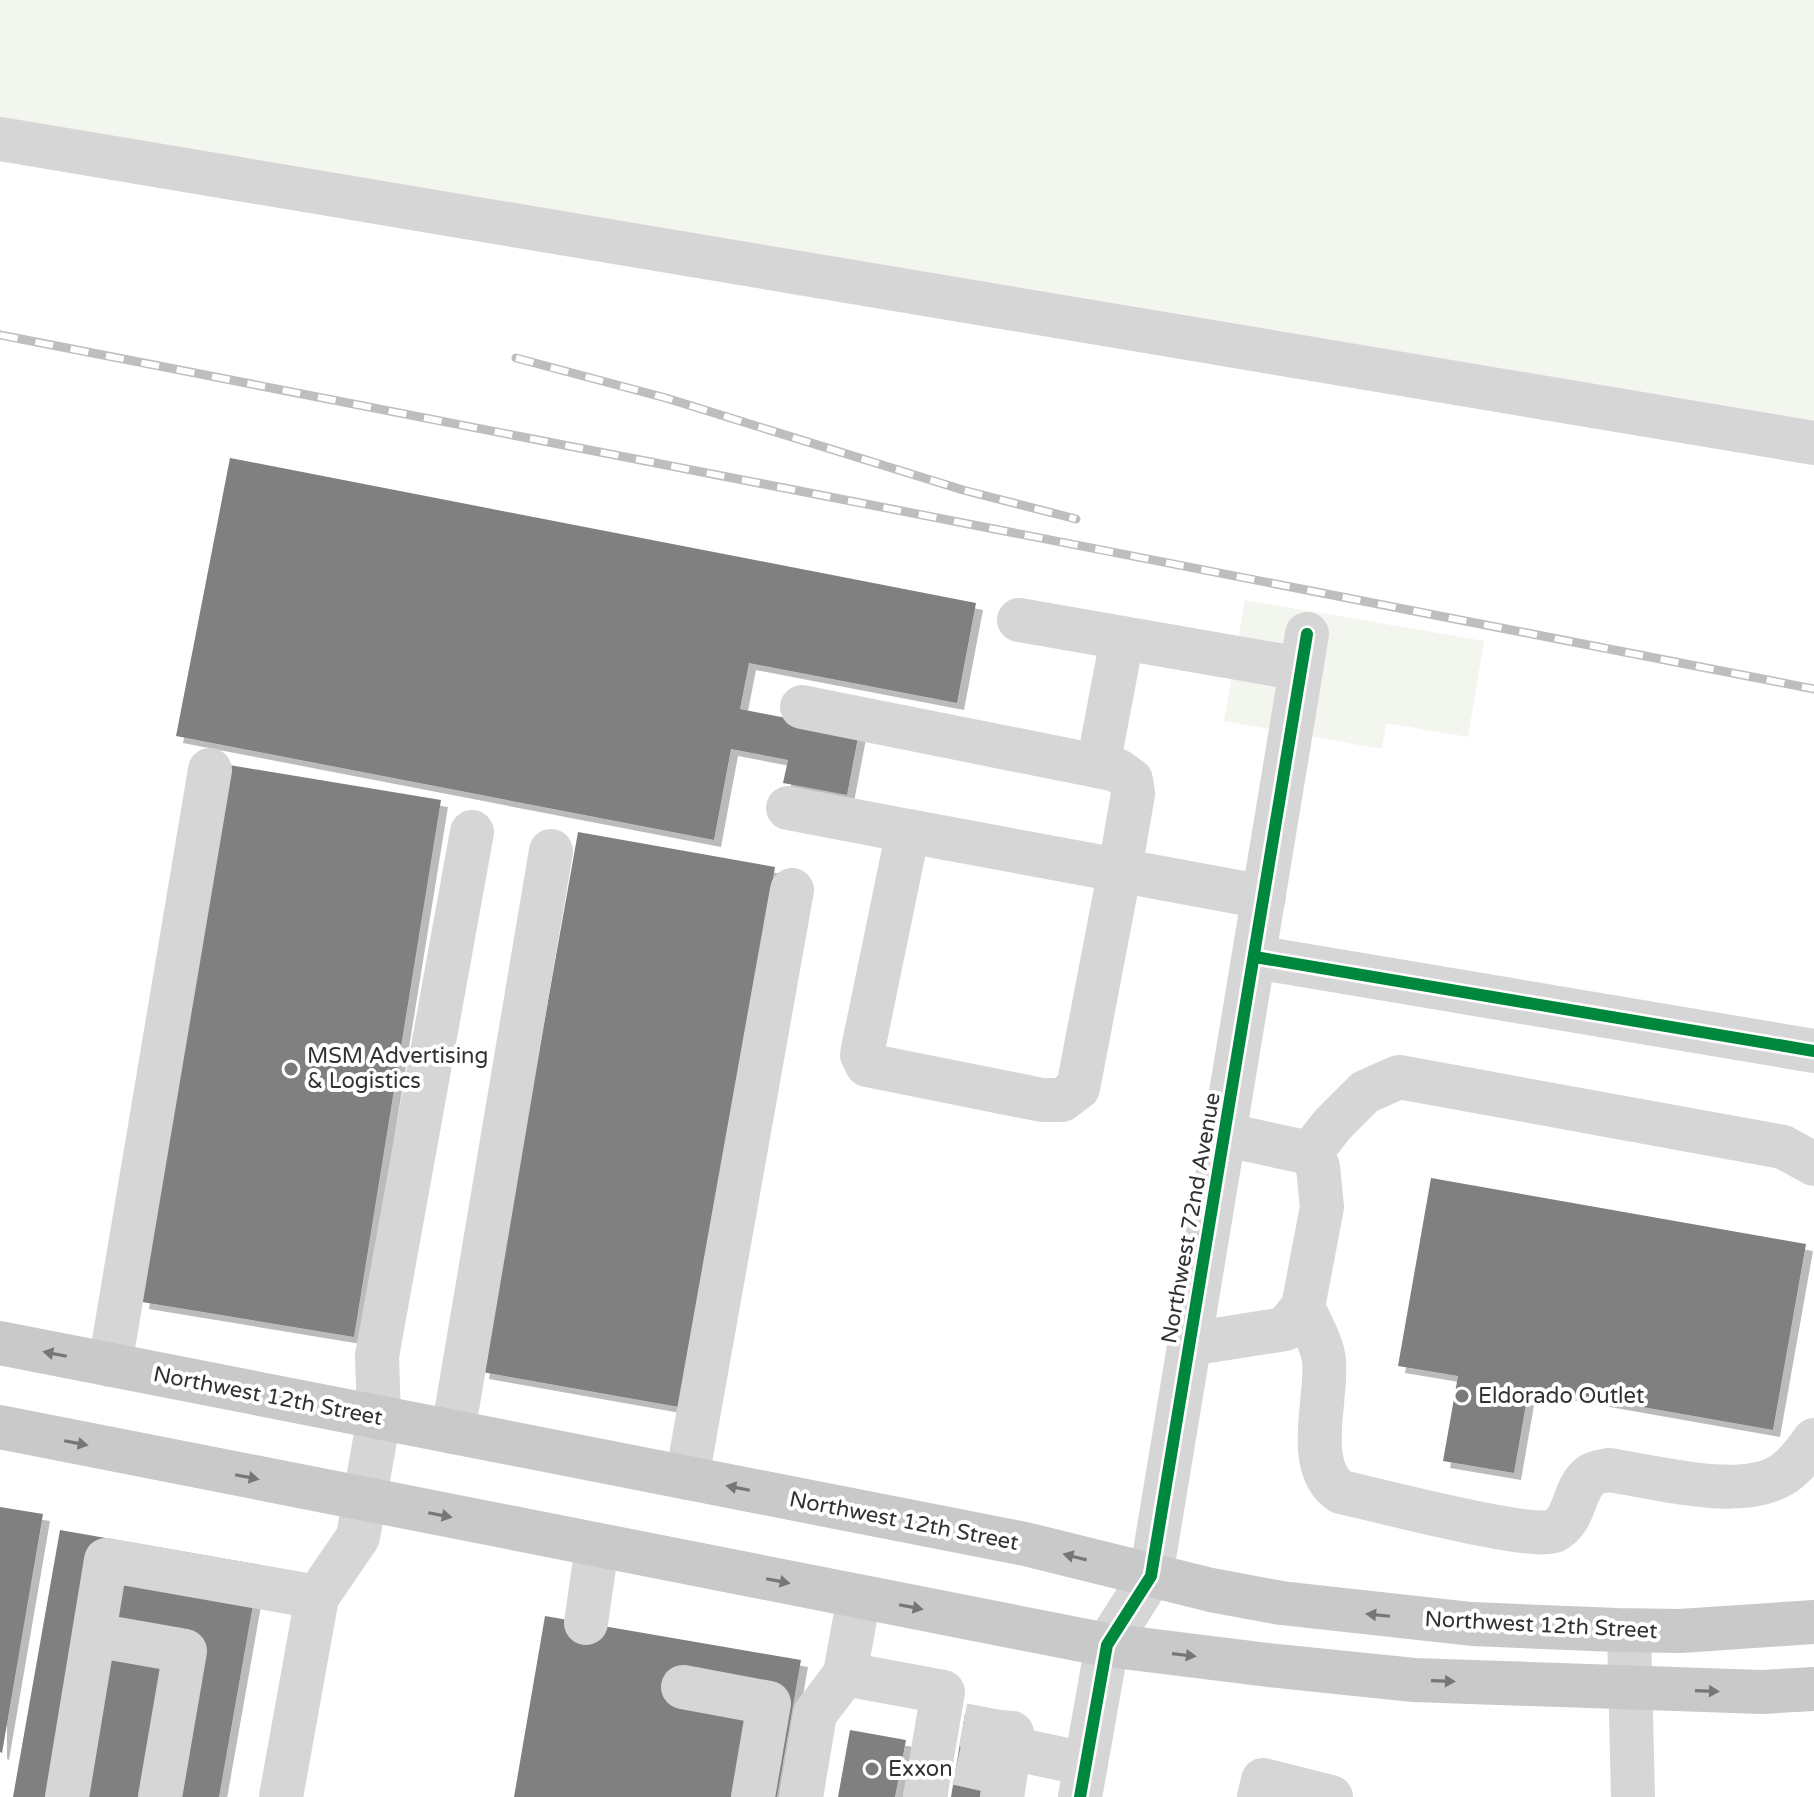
<svg xmlns="http://www.w3.org/2000/svg" width="1814" height="1797" viewBox="0 0 1814 1797" font-family="'Varela Round',sans-serif">
  <defs>
    <filter id="shadow"><feDropShadow dx="7" dy="7" stdDeviation="0" flood-color="#0004"/></filter>
  </defs>
  <rect width="100%" height="100%" fill="#fff"/>
  <g fill="#f2f6ee">
    <polygon points="0,0 1814,0 1814,422 0,118"/>
    <polygon points="1245,600 1484,641 1468,737 1386,723 1382,749 1224,721"/>
  </g>
  <g fill="#808080" filter="url(#shadow)">
    <polygon points="230,458 976,603 957,703 749,663 740,709 859,732 847,795 783,783 788,760 731,749 714,840 176,736"/>
    <polygon points="229,765 441,800 354,1337 142,1302"/>
    <polygon points="578,832 775,867 679,1407 482,1372"/>
    <polygon points="1431,1178 1806,1244 1773,1430 1529,1387 1514,1473 1443,1461 1458,1376 1398,1366"/>
    <polygon points="0,1507 43,1514 2,1753 0,1752"/>
    <polygon points="60,1530 260,1565 219,1797 13,1797"/>
    <polygon points="545,1616 801,1660 777,1797 514,1797"/>
    <polygon points="965,1714 1002,1721 989,1797 951,1797"/>
    <polygon points="850,1730 906,1740 895,1797 838,1797"/>
  </g>
  <g fill="none" stroke-linecap="round" stroke-linejoin="round">
    <g stroke="#d6d6d6" stroke-width="44" stroke-dasharray="44 22" stroke-linecap="butt">
      <polyline points="963,1725 1000,1732"/>
      <polyline points="957,1763 993,1771"/>
    </g>
    <g stroke="#d6d6d6" stroke-width="44">
      <polyline points="0,139 1814,443"/>
      <polyline points="1019,620 1301,669"/>
      <polyline points="802,707 1117,770 1131,780 1133,794 1120,869 1078,1088 1062,1100 1042,1100 867,1065 862,1055 864,1044 908,831 1264,897"/>
      <polyline points="1098,766 1122,639"/>
      <polyline points="788,808 908,831"/>
      <polyline points="1255,957 1814,1051"/>
      <polyline points="1310,1153 1333,1124 1365,1092 1399,1077 1783,1147 1814,1164"/>
      <path d="M1303,1307C1310,1323 1322,1343 1324,1360C1328,1398 1303,1467 1341,1492C1373,1499 1533,1541 1554,1531C1577,1519 1572,1489 1591,1475C1596,1472 1603,1471 1609,1470C1655,1477 1738,1500 1780,1476C1794,1468 1805,1453 1814,1440"/>
      <polyline points="1190,1344 1285,1329 1303,1307 1322,1207 1318,1167 1310,1153 1226,1135"/>
      <polyline points="110,1365 210,770"/>
      <polyline points="453,1432 551,851"/>
      <polyline points="687,1478 792,890"/>
      <polyline points="586,1623 597,1546"/>
      <polyline points="1629,1631 1633,1797"/>
      <polyline points="94,1635 185,1651 160,1797"/>
      <polyline points="845,1674 943,1692 925,1797"/>
      <polyline points="683,1687 769,1703 753,1797"/>
      <polyline points="1000,1732 1012,1733 1002,1797"/>
      <polyline points="1010,1748 1086,1764"/>
      <polyline points="67,1797 106,1560 317,1597"/>
      <polyline points="281,1797 317,1597 358,1537 379,1417 377,1356 472,832"/>
      <polyline points="801,1797 815,1714 845,1674 859,1597"/>
      <polyline points="1080,1797 1107,1645 1151,1576 1307,634"/>
      <polyline points="1259,1797 1263,1780 1331,1797"/>
    </g>
    <g stroke="#c9c9c9" stroke-width="44">
      <polyline points="0,1343 1025,1544 1211,1590 1281,1603 1472,1624 1617,1630 1680,1631 1814,1622"/>
      <polyline points="0,1427 1107,1645 1268,1665 1414,1680 1762,1692 1814,1689"/>
    </g>
    <g stroke="#bebebe" stroke-width="9">
      <g id="rail">
        <polyline points="0,335 1814,689"/>
        <polyline points="516,358 666,398 963,490 1076,519"/>
      </g>
    </g>
    <use href="#rail" stroke="#fff" stroke-width="6" stroke-dasharray="18" stroke-linecap="butt"/>
    <g stroke="#fff" stroke-width="17">
      <g id="cycleway">
        <polyline points="1255,957 1814,1051"/>
        <polyline points="1080,1797 1107,1645 1151,1576 1307,634"/>
      </g>
    </g>
    <use href="#cycleway" stroke="#00873e" stroke-width="12"/>
  </g>
  <defs><path id="oneway-solid" d="M-6-.8H1V-3.2L6.5 0L1 3.2V.8H-6Z" transform="scale(2)"/></defs>
  <g fill="#767676">
    <use href="#oneway-solid" transform="translate(55 1354) rotate(-169)"/>
    <use href="#oneway-solid" transform="translate(76 1443) rotate(11)"/>
    <use href="#oneway-solid" transform="translate(247 1477) rotate(11)"/>
    <use href="#oneway-solid" transform="translate(738 1488) rotate(-169)"/>
    <use href="#oneway-solid" transform="translate(440 1515) rotate(11)"/>
    <use href="#oneway-solid" transform="translate(1075 1557) rotate(-166)"/>
    <use href="#oneway-solid" transform="translate(778 1581) rotate(11)"/>
    <use href="#oneway-solid" transform="translate(911 1607) rotate(11)"/>
    <use href="#oneway-solid" transform="translate(1378 1615) rotate(-174)"/>
    <use href="#oneway-solid" transform="translate(1184 1655) rotate(7)"/>
    <use href="#oneway-solid" transform="translate(1443 1681) rotate(2)"/>
    <use href="#oneway-solid" transform="translate(1707 1691) rotate(2)"/>
  </g>
  <g fill="#7a7a7a" stroke="#fff" stroke-width="3">
    <circle cx="291" cy="1069" r="8"/>
    <circle cx="1462" cy="1396" r="8"/>
    <circle cx="872" cy="1769" r="8"/>
  </g>
  <g text-anchor="middle" dominant-baseline="central" stroke-width="8" stroke-linejoin="round" paint-order="stroke">
    <g font-size="22" fill="#323232" stroke="#fff" text-anchor="start">
      <text x="307" y="1056">MSM Advertising<tspan x="307" dy="25">&amp; Logistics</tspan></text>
      <text x="1478" y="1396">Eldorado Outlet</text>
      <text x="888" y="1769">Exxon</text>
    </g>
    <g font-size="22" fill="#323232" stroke="#fff">
      <text transform="translate(1191 1218) rotate(-80)">Northwest 72nd Avenue</text>
      <text transform="translate(268 1396) rotate(11)">Northwest 12th Street</text>
      <text transform="translate(904 1521) rotate(11)">Northwest 12th Street</text>
      <text transform="translate(1541 1625) rotate(3)">Northwest 12th Street</text>
    </g>
  </g>
</svg>
